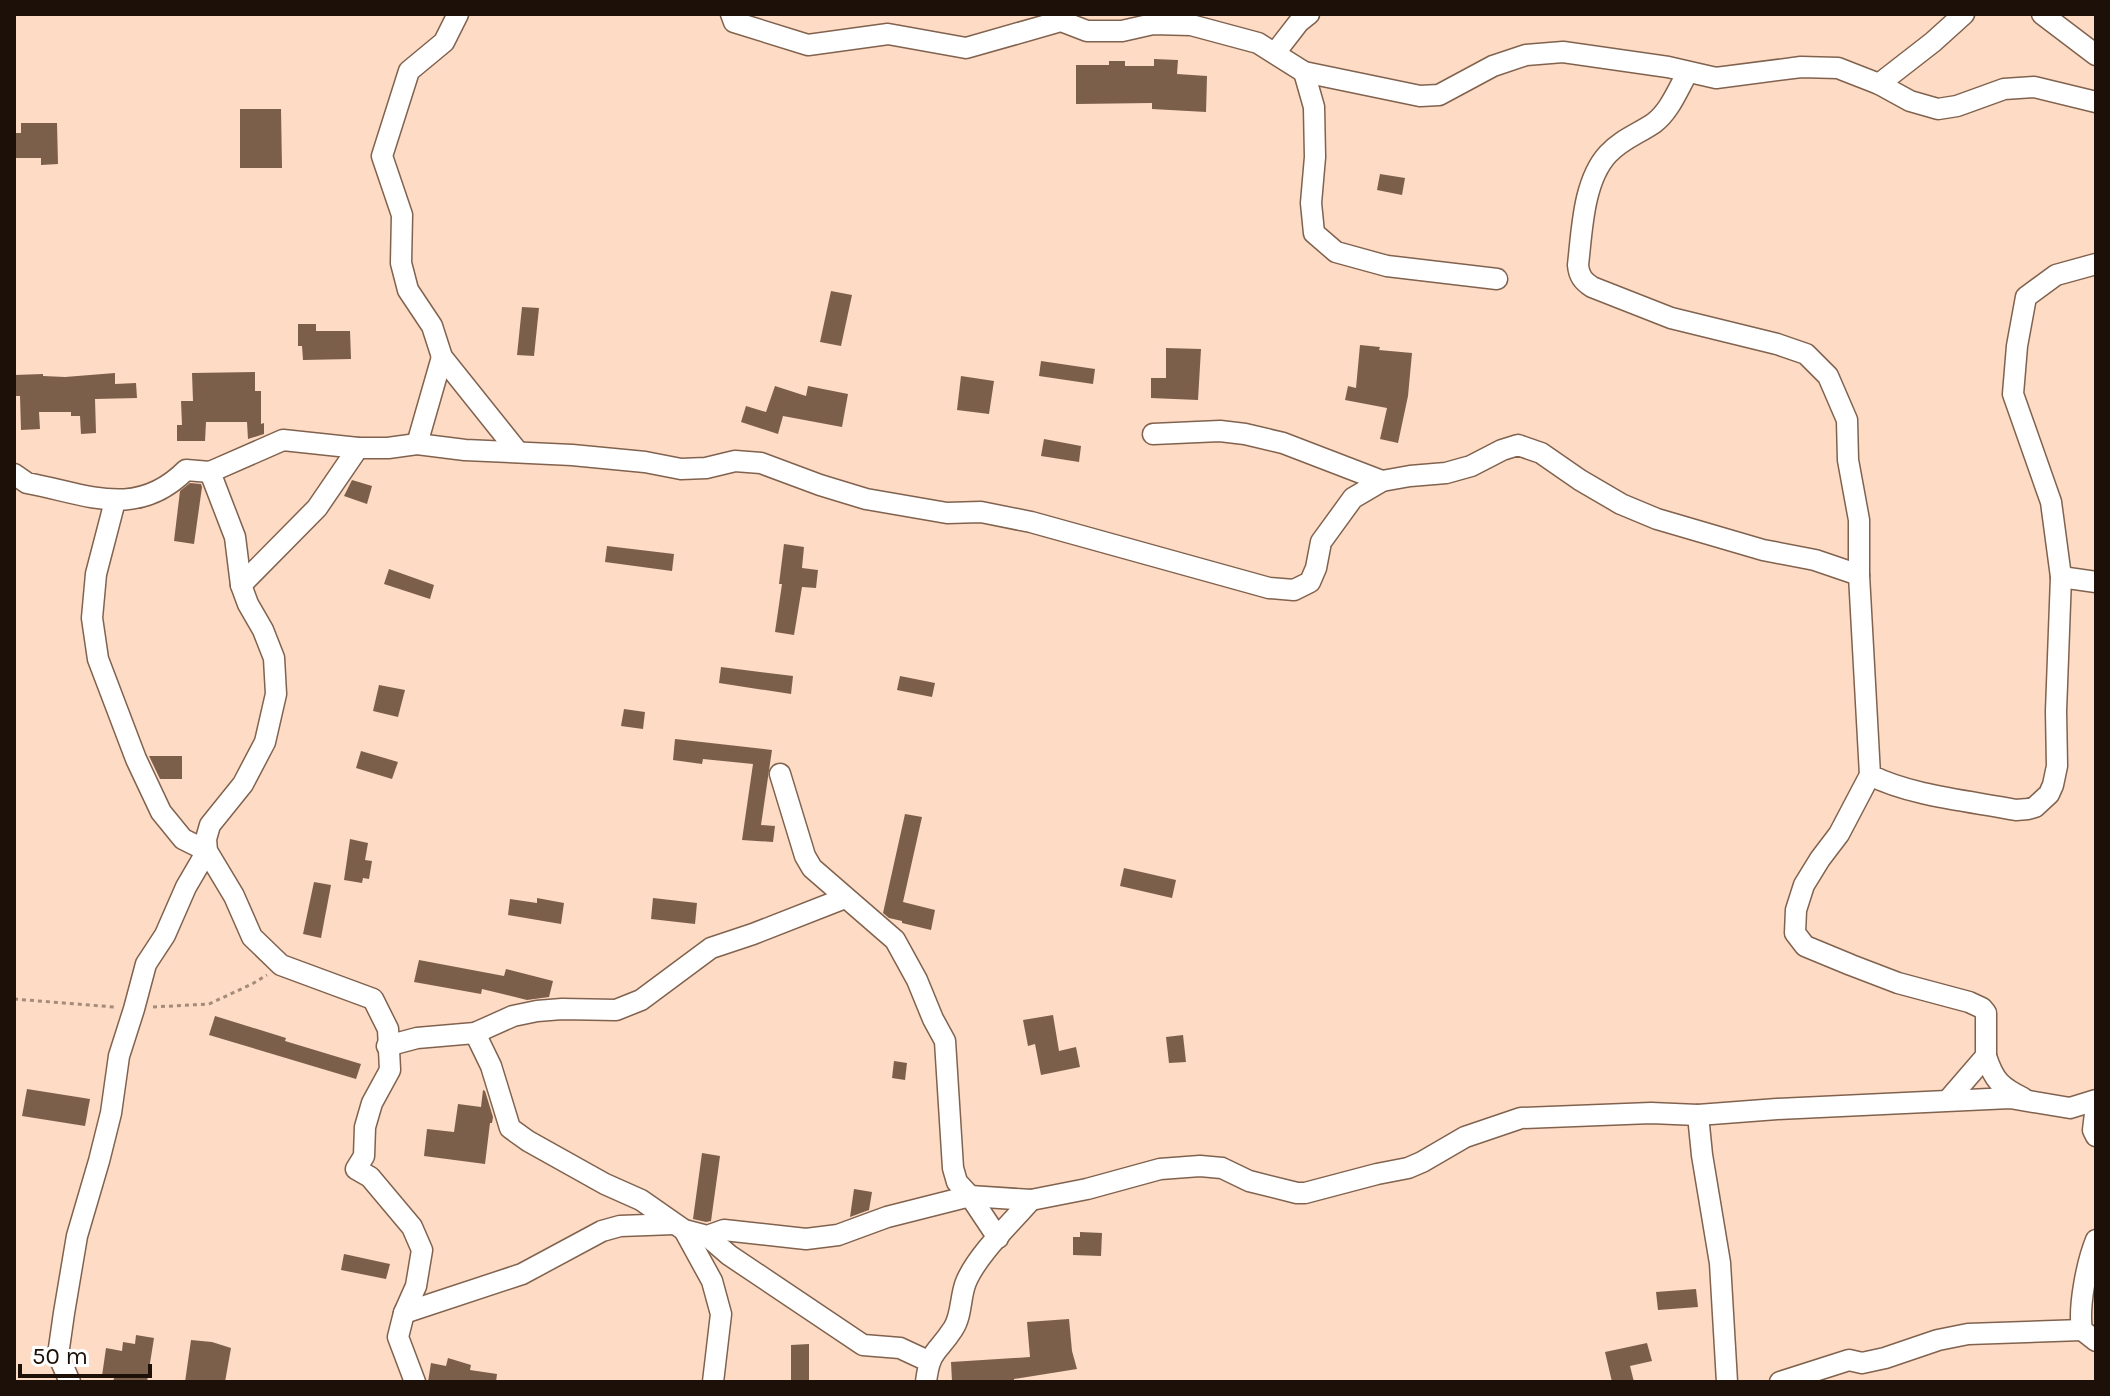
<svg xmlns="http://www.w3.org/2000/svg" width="2110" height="1396" viewBox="0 0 2110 1396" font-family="Karla,sans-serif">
  <rect width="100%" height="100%" fill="#fddbc4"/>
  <g fill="#7c5f4b">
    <polygon points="1154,59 1178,60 1177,74 1207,76 1206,112 1152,109 1152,103 1076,104 1076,65 1109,65 1109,61 1125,61 1125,66 1154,66"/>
    <polygon points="240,109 281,109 282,168 240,168"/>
    <polygon points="21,123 57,123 58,164 41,165 41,158 14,158 14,133 21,133"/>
    <polygon points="1380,174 1405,178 1402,195 1377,190"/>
    <polygon points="831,291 852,295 841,346 820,342"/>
    <polygon points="522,307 539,308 534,356 517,355"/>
    <polygon points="298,324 316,324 316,331 350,331 351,359 303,360 302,346 298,346"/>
    <polygon points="1360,345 1380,347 1379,350 1412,353 1408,396 1398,443 1380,439 1387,408 1345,400 1348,386 1356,388"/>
    <polygon points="1166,348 1201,349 1198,400 1151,398 1151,378 1166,378"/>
    <polygon points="1041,361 1095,369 1093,384 1039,376"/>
    <polygon points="255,372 255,391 261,391 261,424 264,423 264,434 248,439 247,422 206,422 205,441 177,441 177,425 182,425 181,401 193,401 192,373"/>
    <polygon points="115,373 115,384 136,383 137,398 95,399 96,433 81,434 80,416 71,416 71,412 39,412 40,429 21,430 20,396 14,396 14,375 43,374 43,376 65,377"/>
    <polygon points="961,376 994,381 989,414 957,410"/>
    <polygon points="775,386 806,396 808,386 848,394 842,427 783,416 778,434 741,422 746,406 766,412"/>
    <polygon points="1044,439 1081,446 1079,462 1041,456"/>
    <polygon points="352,480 372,486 367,504 344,496"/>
    <polygon points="190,483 201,484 202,487 194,544 174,541 180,491"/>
    <polygon points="784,544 804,547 802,568 818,570 816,588 802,587 794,635 775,632 782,584 779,584"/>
    <polygon points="607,546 674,554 672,571 605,562"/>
    <polygon points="389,569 434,585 430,599 384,584"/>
    <polygon points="721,667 793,676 791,694 719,683"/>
    <polygon points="900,676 935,683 932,697 897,690"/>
    <polygon points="379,685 405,690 398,717 373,711"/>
    <polygon points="624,709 645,712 643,729 621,726"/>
    <polygon points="675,739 772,750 761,825 775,826 773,842 742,840 753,764 703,759 702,764 673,760"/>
    <polygon points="361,751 398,762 392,779 356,768"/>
    <polygon points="149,756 182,756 182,779 160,779"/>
    <polygon points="905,814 922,817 903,902 935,910 931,930 902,923 902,921 889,918 883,913"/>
    <polygon points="350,839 368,843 365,860 372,861 369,879 363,878 362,883 344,880"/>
    <polygon points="1124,868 1176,880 1172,898 1120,886"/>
    <polygon points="314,882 331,885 321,938 303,934"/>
    <polygon points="537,898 564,903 561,924 508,915 510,899 537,903"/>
    <polygon points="653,898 697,903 695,924 651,919"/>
    <polygon points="419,960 504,976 506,969 553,981 549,997 527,1000 482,989 481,994 414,982"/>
    <polygon points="1053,1015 1059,1051 1076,1047 1080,1067 1041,1075 1035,1044 1028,1046 1023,1020"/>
    <polygon points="215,1016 286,1038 285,1041 361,1064 356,1079 209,1035"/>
    <polygon points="1183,1035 1186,1062 1169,1063 1166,1037"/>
    <polygon points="894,1061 907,1063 905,1080 892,1078"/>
    <polygon points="27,1089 90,1099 85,1126 22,1116"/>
    <polygon points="483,1090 485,1091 493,1117 492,1123 490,1123 485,1164 424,1156 427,1129 454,1132 458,1104 481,1107"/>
    <polygon points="702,1153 720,1156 711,1221 706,1222 693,1219"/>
    <polygon points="854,1189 872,1192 869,1210 850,1217"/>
    <polygon points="1080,1232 1102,1233 1101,1256 1073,1255 1073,1237 1080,1237"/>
    <polygon points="344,1254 390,1264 386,1279 341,1270"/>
    <polygon points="1696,1289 1698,1307 1658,1310 1656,1292"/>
    <polygon points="1069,1319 1072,1351 1077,1369 1014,1379 1014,1382 952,1382 951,1362 1030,1357 1027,1322"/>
    <polygon points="136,1335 154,1338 147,1382 113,1382 114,1378 102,1376 106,1348 122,1351 123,1342 135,1344"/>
    <polygon points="191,1340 212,1342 231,1348 225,1382 185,1382"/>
    <polygon points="1647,1343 1652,1361 1630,1366 1634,1382 1612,1382 1605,1352"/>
    <polygon points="809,1344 809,1382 791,1382 791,1345"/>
    <polygon points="448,1358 471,1365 470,1370 497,1374 496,1382 428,1382 431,1363 446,1366"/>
  </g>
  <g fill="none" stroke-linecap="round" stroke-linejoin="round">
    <g stroke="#80624e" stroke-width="23">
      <g id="street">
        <polyline points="458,14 444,42 409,71 382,156 402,215 401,263 408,290 432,326 442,357 518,452"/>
        <polyline points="731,14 734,22 808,45 888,34 966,48 1061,21 1087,31 1122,31 1153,24 1191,25 1258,43 1304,72 1420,96 1439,95 1493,66 1526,55 1563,52 1668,67 1716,78 1801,67 1838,68 1879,84 1910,101 1938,109 1957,106 2004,89 2034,87 2096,102"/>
        <polyline points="2042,14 2096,55"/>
        <polyline points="1275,53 1299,22 1309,14"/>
        <polyline points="1304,72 1314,107 1315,157 1311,203 1314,233 1336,252 1387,266 1497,279"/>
        <path d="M1688,72C1678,89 1670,111 1654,123C1638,134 1622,139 1608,154C1583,181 1582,231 1578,265C1579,276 1583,281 1592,287L1671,318L1777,344L1806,354L1828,376L1847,420L1848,460L1859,520V575L1870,775C1911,796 1970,801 2016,810L2028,809L2035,807L2049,794L2053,785L2057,766L2056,711L2061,577L2051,502L2013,394L2017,346L2026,297L2056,275L2096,264"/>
        <polyline points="1879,84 1933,42 1964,14"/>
        <polyline points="1153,434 1220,431 1245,434 1283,443 1382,481"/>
        <polyline points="417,444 442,357"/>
        <polyline points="210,472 235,537 241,585 248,604 263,630 274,658 276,694 265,742 243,784 210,825 206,839 207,851 234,896 252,937 281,965 373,999 388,1029 390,1070 372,1103 365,1127 364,1156 356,1169 370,1177 412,1227 422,1250 416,1286 404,1313 398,1337 415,1382"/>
        <path d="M14,474L27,483C87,494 136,520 186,470L210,472L283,440L358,448H388L417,444L465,450L572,455L645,462L681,469L706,468L735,461L761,463L820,485L866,499L947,513L981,512L1031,522L1269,588L1294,590L1310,582L1316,568L1321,542L1353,498L1382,481L1410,476L1446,473L1471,466L1502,450L1518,445L1541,453L1580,480L1621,504L1657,519L1763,550L1815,560L1859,575"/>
        <polyline points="2061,577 2096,582"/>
        <polyline points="241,585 317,508 358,448"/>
        <polyline points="780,774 805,856 812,868 895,940 917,980 933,1019 945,1041 953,1168 957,1182 970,1196 998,1238"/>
        <polyline points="1870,775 1839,834 1820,859 1804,885 1796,910 1795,933 1805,946 1851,965 1898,983 1969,1002 1982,1008 1986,1013 1986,1056 1948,1100"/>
        <polyline points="475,1033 491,1066 510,1128 528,1141 605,1184 641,1200 684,1230 707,1236 724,1230 806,1239 838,1235 887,1217 970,1196 1031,1200 1087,1189 1160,1169 1200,1166 1222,1168 1249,1181 1297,1193 1305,1193 1377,1174 1408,1168 1422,1162 1465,1137 1521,1118 1651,1113 1698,1115 1777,1109 2010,1098 2070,1108 2096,1100"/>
        <polyline points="387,1046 417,1038 475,1033 513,1016 537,1011 562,1009 616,1010 641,1000 711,948 753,934 845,898"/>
        <path d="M1986,1056C1994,1081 2001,1087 2023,1098"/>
        <polyline points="2096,1105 2093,1130 2096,1136"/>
        <polyline points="1698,1115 1702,1155 1720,1263 1727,1382"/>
        <polyline points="684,1230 712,1281 721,1314 713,1382"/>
        <polyline points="707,1236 729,1255 863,1345 900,1348 928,1361"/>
        <path d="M2096,1240C2087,1262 2078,1307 2082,1330L2096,1341"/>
        <polyline points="404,1313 522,1274 602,1231 620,1226 674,1224"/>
        <polyline points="70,1382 58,1355 64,1313 77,1236 99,1161 111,1113 119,1056 134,1009 146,964 165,935 186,887 207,851 183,839 161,812 136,759 98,659 92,618 96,574 115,501"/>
        <path d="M926,1382C930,1349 937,1354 953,1329C962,1316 960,1296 966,1282C977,1255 1012,1222 1031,1200"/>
        <polyline points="1780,1382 1849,1360 1862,1363 1885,1358 1938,1340 1968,1334 2082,1330"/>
      </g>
    </g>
    <g stroke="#a58b7a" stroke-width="3" stroke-dasharray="4 4" stroke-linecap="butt">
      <polyline points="14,999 114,1007"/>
      <polyline points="153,1007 209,1004 252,984 267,975"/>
    </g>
    <use href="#street" stroke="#fff" stroke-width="20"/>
  </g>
  <rect width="2110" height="1396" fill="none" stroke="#1c1008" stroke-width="32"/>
  <path d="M20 1364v12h130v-12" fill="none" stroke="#1c1008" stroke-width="4"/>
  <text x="32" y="1364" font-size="24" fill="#1c1008" stroke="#ffffff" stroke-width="6" paint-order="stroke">50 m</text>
</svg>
